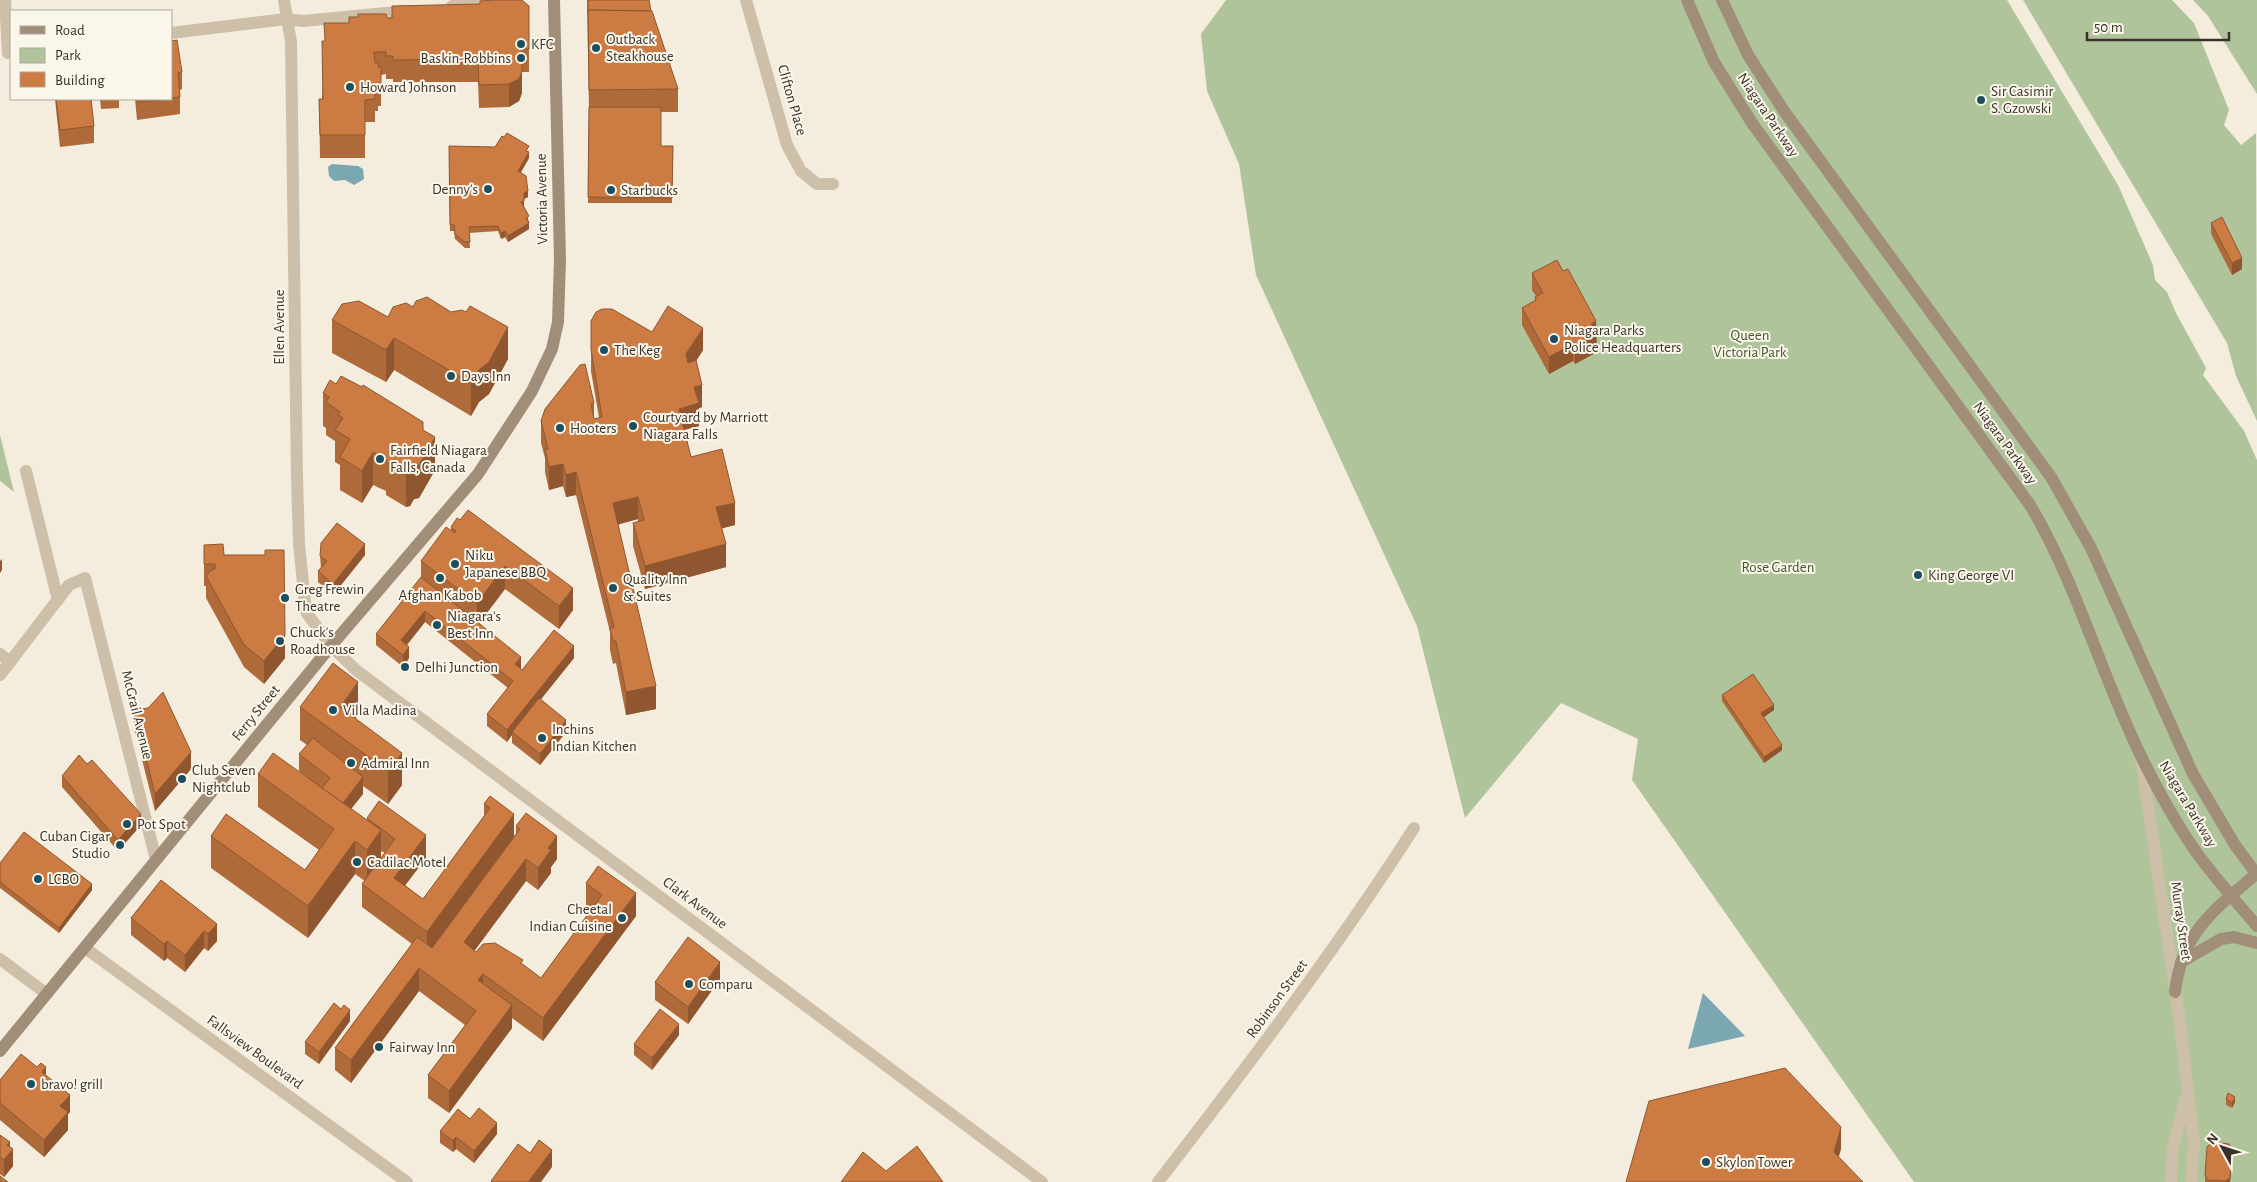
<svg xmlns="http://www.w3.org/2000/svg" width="2257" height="1182" viewBox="0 0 2257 1182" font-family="'Alegreya Sans',sans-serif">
  <rect width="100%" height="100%" fill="#f4eddd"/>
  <g fill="#b0c49c">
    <polygon points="1226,0 2007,0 2118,185 2153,265 2155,280 2167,292 2176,313 2206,368 2203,375 2244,431 2257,460 2257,1182 1914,1182 1632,780 1638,739 1561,703 1465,818 1417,626 1256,275 1239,164 1207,91 1201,34"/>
    <polygon points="2023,0 2172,0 2194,23 2229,110 2224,125 2241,145 2256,133 2257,421 2236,376 2227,343"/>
    <polygon points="2193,0 2257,0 2257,94 2208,16"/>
    <polygon points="0,435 14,492 0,481"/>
  </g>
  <g fill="#7ba7b3">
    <polygon points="332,164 358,166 363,169 364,179 354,185 345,180 334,181 329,176 328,167"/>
    <polygon points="1703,993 1745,1036 1688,1049"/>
  </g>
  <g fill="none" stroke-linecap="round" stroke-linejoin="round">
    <g stroke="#cdbfa8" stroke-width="12">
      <polyline points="5,0 8,53"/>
      <polyline points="284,0 291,42 297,478 299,544 306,612 331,646 356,670 1042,1182"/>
      <polyline points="746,0 787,145 801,171 817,184 833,184"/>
      <polyline points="452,6 515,0"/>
      <polyline points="171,33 286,19 303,21 407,11"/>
      <polyline points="26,471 58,600"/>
      <polyline points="0,654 10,662"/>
      <polyline points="0,675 69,585 85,578 156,860"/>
      <polyline points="85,948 407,1182"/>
      <polyline points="0,959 47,994"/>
      <path d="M1158,1182C1247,1067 1335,951 1414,828"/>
    </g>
    <g stroke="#cdbfa8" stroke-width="12">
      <polyline points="2141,759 2179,1015 2194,1143 2191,1182"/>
      <polyline points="2171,1182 2173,1147 2185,1100"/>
    </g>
    <g stroke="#a18e79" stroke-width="12">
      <path d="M1687,0L1714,62L1752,123L2030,505C2077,584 2100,672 2140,754C2157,789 2176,824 2199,856C2217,880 2237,903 2257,926"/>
      <polyline points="1722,0 1748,55 1784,111 2051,477 2091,548 2193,774 2235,845 2257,875"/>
      <polyline points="2181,962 2221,939 2234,937 2257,943"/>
      <path d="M2175,992C2182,932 2213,911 2256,874"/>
      <polyline points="0,1051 331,646 478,474 532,391 552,349 558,322 560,259 554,0"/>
    </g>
  </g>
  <g fill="#af6a3a" fill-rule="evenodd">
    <polygon points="587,0 651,11 678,89 678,112 661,112 661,146 673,146 672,203 588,203 589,110"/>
    <polygon points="529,6 529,72 522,72 522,93 519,101 509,107 479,108 478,82 393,82 393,79 386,79 386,74 381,75 381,106 378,106 378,111 375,111 375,122 365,122 365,158 320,158 319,99 322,99 325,41 349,23 387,18"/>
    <polygon points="171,41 182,72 182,89 180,90 180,114 137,120 135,99 171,99"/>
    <polygon points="55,99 91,99 94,126 94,143 60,147"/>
    <polygon points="100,99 119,99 119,108 101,109"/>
    <polygon points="449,146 528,152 529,158 521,172 528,197 524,199 524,206 529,222 529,229 508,242 505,237 501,239 498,231 469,233 470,248 465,248 455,239 454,231 450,231"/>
    <polygon points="2211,223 2242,269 2232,275 2211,234"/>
    <polygon points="1532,273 1596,333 1597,352 1575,364 1573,361 1549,374 1522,325 1522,308 1535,301 1535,297 1536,296 1532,290"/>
    <polygon points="388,317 508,359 489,394 479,402 471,416 394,370 386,382 332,353 332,320"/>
    <polygon points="591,321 652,332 703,350 696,361 702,407 699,408 699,426 684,430 691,457 735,525 722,528 726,567 645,589 633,546 633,523 638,522 638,519 618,524 656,709 626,715 616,663 613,664 610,650 610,632 576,495 566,497 563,486 549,490 545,472 545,458 541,443 541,421 594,403 594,419 599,418 591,371"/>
    <polygon points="323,393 423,430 435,470 419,498 414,499 410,506 406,507 386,495 386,491 373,485 362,503 340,490 340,465 335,462 335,441 326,435 326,428 323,426"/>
    <polygon points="451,527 573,610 559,629 505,589 479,623 522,670 574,658 540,700 566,732 540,765 512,743 512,735 507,742 487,726 487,714 508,688 425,622 407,645 409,658 403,667 376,645 376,634 421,578 421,561 451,531"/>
    <polygon points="204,545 224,555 285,658 264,684 244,667 206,598 206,586 204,586"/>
    <polygon points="365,555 333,595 318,582 318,571 321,568 320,556"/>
    <polygon points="1722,695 1774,710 1764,717 1782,750 1764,763 1722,701"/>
    <path d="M300,707L358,715L355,718L402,785L388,804L363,786V794L351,809L367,820V818L426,858L405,885L423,899L484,817V804L490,796L514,836L516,834V826L557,859L551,867V873L538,890L526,881L474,951L476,952L523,965L541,978L591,910L586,906V883L636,916L543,1041L512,1018V1028L449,1113L428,1098V1075L465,1025L419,991L351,1083L335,1070V1048L412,944L362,907V884L365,881L355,874L308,938L211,868V836L305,870L319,850L258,807V774L307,777L299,771V754L307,745L300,740ZM381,851L385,853L381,858Z"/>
    <polygon points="134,710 191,769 155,811 134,728"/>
    <polygon points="62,776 141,825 118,851 62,787"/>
    <polygon points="0,863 92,890 59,933 0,888"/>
    <polygon points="161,880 217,941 208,951 204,948 185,972 167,958 164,961 131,935 131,918"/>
    <polygon points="720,979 688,1024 655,1000 655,982"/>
    <polygon points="350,1021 319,1064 305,1054 305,1042"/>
    <polygon points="679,1035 652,1070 634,1055 634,1044"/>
    <polygon points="46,1075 70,1112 68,1114 68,1130 44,1157 0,1120 0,1080"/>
    <polygon points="2226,1099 2235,1102 2232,1108 2226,1105"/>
    <polygon points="470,1119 497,1134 474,1163 456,1149 453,1152 440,1143 440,1131"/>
    <polygon points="0,1135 10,1147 13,1166 4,1177 0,1174"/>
    <polygon points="2232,1161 2230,1182 2205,1182 2205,1175"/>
  </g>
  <g fill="#8f562f">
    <polygon points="522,71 522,93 519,101 509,107 509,84"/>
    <polygon points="529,152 529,158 518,177 518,171"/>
    <polygon points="528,191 528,197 524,199 524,207 521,202 524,193"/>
    <polygon points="529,223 529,229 508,242 508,236"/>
    <polygon points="505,231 505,237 501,239 501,233"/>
    <polygon points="2242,258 2242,269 2232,275 2232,263"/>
    <polygon points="1596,321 1597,352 1575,364 1575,347 1591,324"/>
    <polygon points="508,327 508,359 489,394 479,402 471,416 471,383"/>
    <polygon points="703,328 703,350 686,377 686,354"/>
    <polygon points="394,338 394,370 386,382 386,350"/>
    <polygon points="1573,344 1573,361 1549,374 1549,357"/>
    <polygon points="702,385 702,407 699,408 699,426 679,431 679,409 694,387"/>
    <polygon points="435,437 435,470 419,498 414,499 410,506 406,507 406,475 423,458"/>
    <polygon points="373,452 373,485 362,503 362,471"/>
    <polygon points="563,464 563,486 549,490 549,467"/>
    <polygon points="576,472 576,495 566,497 566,475"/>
    <polygon points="638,497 638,519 613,526 613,503"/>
    <polygon points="735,503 735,525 716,530 716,507"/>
    <polygon points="365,544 365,555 333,595 333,584"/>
    <polygon points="726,544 726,567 645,589 645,566"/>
    <polygon points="2,559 2,570 0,573 0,561"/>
    <polygon points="505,566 505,589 477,626 477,603"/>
    <polygon points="573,588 573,610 559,629 559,606"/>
    <polygon points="425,611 425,622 401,652 401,640"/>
    <polygon points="285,635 285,658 264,684 264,661"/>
    <polygon points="574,646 574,658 514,733 512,732 512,735 507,742 507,730"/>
    <polygon points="409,647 409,658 403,667 403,655"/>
    <polygon points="521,657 521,669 515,664"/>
    <polygon points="358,682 358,715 341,737 340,707"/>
    <polygon points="656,686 656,709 626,715 626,692"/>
    <polygon points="1774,705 1774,710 1761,719 1761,713"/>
    <polygon points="566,720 566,732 540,765 540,754"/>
    <polygon points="1782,745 1782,750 1764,763 1764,757"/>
    <polygon points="191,752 191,769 155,811 155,794"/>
    <polygon points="402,753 402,785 388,804 388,771"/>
    <polygon points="363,777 363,794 339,824 339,807"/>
    <polygon points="141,814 141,825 118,851 118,840"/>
    <polygon points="514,814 514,836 427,955 427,932"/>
    <polygon points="381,830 381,863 367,883 367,850"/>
    <polygon points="426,835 426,858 394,900 394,878"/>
    <polygon points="557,836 557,859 551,867 551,873 538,890 538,868 548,848"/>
    <polygon points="355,841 355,874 308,938 308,906"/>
    <polygon points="526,859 526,881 464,965 464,942"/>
    <polygon points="92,884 92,890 59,933 59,928"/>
    <polygon points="636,893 636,916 543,1041 543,1018"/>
    <polygon points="217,924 217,941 208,951 208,934"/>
    <polygon points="204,931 204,948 185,972 185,955"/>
    <polygon points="167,941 167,958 164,961 164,944"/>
    <polygon points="720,962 720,979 688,1024 688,1007"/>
    <polygon points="419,968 419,991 351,1083 351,1060"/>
    <polygon points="483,974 483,996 478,980"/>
    <polygon points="512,1005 512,1028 449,1113 449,1091"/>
    <polygon points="350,1010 350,1021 319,1064 319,1052"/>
    <polygon points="679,1024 679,1035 652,1070 652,1058"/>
    <polygon points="46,1067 46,1084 42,1072"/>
    <polygon points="70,1095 70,1112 68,1114 68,1130 44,1157 44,1140 60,1106"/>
    <polygon points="2235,1097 2235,1102 2232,1108 2232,1103"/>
    <polygon points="497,1123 497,1134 474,1163 474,1151"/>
    <polygon points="1841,1127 1841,1149 1834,1174 1834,1152"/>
    <polygon points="456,1137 456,1149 453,1152 453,1141"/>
    <polygon points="10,1142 10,1153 13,1149 13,1166 4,1177 4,1160 7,1145"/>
    <polygon points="552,1150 552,1167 541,1182 528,1182"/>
    <polygon points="2232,1150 2230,1182 2225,1182 2225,1181"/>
  </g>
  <g fill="#cc7b43" stroke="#8f562f">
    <polygon points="494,0 522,0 529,6 529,49 522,49 522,71 519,79 509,84 479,85 478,59 393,60 393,56 386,56 386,52 374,52 375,63 378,63 378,67 381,67 381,83 378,83 378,88 375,88 375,99 365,100 365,135 320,135 319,99 323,99 322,41 325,41 324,23 349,23 349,17 358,17 358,14 386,14 387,18 392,18 392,6 480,4 480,1"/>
    <polygon points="588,0 649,0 651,11 588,10 588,15"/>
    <polygon points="588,10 652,11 678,89 589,90"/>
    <polygon points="177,40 182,72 178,73 180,97 171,98 171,41"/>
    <polygon points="56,99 91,99 94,126 60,130"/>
    <polygon points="137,99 167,99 137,102"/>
    <polygon points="589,107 661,107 661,146 673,146 672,198 588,197"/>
    <polygon points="507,133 529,146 526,151 529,152 518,171 526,176 528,191 524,193 524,201 521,202 529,216 526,218 529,223 508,236 505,231 501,233 498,226 469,227 470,242 465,242 455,234 454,225 450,225 449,146 495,147 502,136 504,137"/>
    <polygon points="2222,217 2242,258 2232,263 2211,223"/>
    <polygon points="1557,260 1563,271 1568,269 1596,321 1591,324 1597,335 1575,347 1573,344 1549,357 1522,308 1536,300 1535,297 1543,293 1532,273"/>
    <polygon points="427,297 451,312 462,310 466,312 470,306 508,327 489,362 479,370 471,383 394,338 386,350 332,320 342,304 359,301 388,317 393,307 406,303 413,307 416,301"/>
    <polygon points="668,306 703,328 686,354 688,363 696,360 702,385 694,387 699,403 679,409 691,457 722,449 735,503 716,507 726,544 645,566 633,523 644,520 638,497 613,503 656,686 626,692 616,641 613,641 610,628 614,627 576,472 566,475 563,464 549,467 545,449 548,449 541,421 545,409 580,365 585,364 594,403 591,404 594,419 602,417 591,349 591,321 596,312 602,309 612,309 652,332"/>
    <polygon points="341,376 362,387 363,385 423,422 423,430 435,437 419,465 414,467 410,473 406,475 386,462 387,460 373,452 362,471 340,457 350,439 335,430 343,418 338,415 340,412 326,402 329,397 323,393 330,380 336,384"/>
    <polygon points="468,510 573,588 559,606 505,566 477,603 421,561 446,527 455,533 456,531 451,527 457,518 460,520"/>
    <polygon points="337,523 365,544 333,584 318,571 327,561 320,556 321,543"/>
    <polygon points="223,544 224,555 265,555 265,550 284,550 285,635 264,661 244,645 206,576 211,570 215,569 215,564 204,564 204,545"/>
    <polygon points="421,577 521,657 515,664 522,670 554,630 574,646 507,730 487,714 513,681 425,611 401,640 409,647 403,655 376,634"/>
    <polygon points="333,663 358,682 340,707 402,753 388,771 300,707"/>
    <polygon points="1753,674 1774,705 1761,713 1782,745 1764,757 1722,695"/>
    <polygon points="163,692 191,752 155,794 134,710 148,708"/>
    <polygon points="539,698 566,720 540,754 512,732"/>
    <polygon points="313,738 363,777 343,803 322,788 330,778 299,754"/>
    <polygon points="273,753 381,830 367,850 355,841 308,906 211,836 226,814 305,870 334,829 258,774"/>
    <polygon points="79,755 87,764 92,760 141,814 118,840 62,776"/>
    <polygon points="490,796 514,814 427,932 362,884 395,839 367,818 379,801 426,835 394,878 423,899 490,808 484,804"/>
    <polygon points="526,813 557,836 548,848 551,850 538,868 526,859 464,942 476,952 483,944 495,943 523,960 521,963 541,978 602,895 586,883 598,866 636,893 543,1018 483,974 478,980 512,1005 449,1091 428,1075 476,1011 419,968 351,1060 335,1048 417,937 432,948 520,829 516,826"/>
    <polygon points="24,832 92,884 59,928 0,882 0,863"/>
    <polygon points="161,880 217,924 208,934 204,931 185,955 167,941 164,944 131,918"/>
    <polygon points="688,937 720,962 688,1007 655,982"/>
    <polygon points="334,1003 341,1009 344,1005 350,1010 319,1052 305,1042"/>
    <polygon points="660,1009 679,1024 652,1058 634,1044"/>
    <polygon points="21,1054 37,1067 41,1063 46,1067 42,1072 70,1095 60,1106 68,1112 44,1140 0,1103 0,1080"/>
    <polygon points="1785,1068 1841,1127 1834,1152 1863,1182 1626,1182 1649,1101"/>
    <polygon points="2228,1093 2235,1097 2232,1103 2226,1099"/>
    <polygon points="479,1108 497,1123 474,1151 456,1137 453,1141 440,1131 458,1109 470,1119"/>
    <polygon points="0,1135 10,1142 7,1145 13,1149 4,1160 0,1157"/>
    <polygon points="539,1140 552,1150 528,1182 492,1182 491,1181 518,1144 530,1153"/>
    <polygon points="2212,1142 2229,1144 2232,1150 2230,1178 2225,1181 2208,1180 2205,1175 2207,1147"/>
    <polygon points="917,1146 943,1182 841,1182 863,1152 886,1171"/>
    <polygon points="0,1176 8,1182 0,1182"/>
  </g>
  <g fill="#1c4e5e" stroke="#fbf6ea" stroke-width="2">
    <circle cx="521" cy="44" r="5"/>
    <circle cx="596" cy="48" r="5"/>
    <circle cx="521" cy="58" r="5"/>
    <circle cx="350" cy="87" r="5"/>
    <circle cx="1981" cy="100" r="5"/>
    <circle cx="488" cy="189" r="5"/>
    <circle cx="611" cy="190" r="5"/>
    <circle cx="1554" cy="339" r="5"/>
    <circle cx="604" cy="350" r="5"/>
    <circle cx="451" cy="376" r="5"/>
    <circle cx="633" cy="426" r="5"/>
    <circle cx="560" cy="428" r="5"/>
    <circle cx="380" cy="459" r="5"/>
    <circle cx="455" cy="564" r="5"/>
    <circle cx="1918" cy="575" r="5"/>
    <circle cx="440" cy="578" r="5"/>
    <circle cx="613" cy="588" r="5"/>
    <circle cx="285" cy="598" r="5"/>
    <circle cx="437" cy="625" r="5"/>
    <circle cx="280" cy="641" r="5"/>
    <circle cx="405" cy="667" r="5"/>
    <circle cx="333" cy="710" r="5"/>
    <circle cx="542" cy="738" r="5"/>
    <circle cx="351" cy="763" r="5"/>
    <circle cx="182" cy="779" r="5"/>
    <circle cx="127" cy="824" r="5"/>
    <circle cx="120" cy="845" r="5"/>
    <circle cx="357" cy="862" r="5"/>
    <circle cx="38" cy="879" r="5"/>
    <circle cx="622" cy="918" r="5"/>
    <circle cx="689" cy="984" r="5"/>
    <circle cx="379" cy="1047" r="5"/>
    <circle cx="31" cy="1084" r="5"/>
    <circle cx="1706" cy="1162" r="5"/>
  </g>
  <g text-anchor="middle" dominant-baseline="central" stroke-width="4" stroke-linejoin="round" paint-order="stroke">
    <g font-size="15" fill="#393129" stroke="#fbf6ea" text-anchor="start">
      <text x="606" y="39">Outback<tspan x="606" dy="17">Steakhouse</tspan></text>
      <text x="531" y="44">KFC</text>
      <text x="511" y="58" text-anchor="end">Baskin-Robbins</text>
      <text x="360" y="87">Howard Johnson</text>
      <text x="1991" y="91">Sir Casimir<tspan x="1991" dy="17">S. Gzowski</tspan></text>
      <text x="478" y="189" text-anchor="end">Denny's</text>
      <text x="621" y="190">Starbucks</text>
      <text x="1564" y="330">Niagara Parks<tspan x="1564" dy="17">Police Headquarters</tspan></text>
      <text x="614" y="350">The Keg</text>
      <text x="461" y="376">Days Inn</text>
      <text x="643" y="417">Courtyard by Marriott<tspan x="643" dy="17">Niagara Falls</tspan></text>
      <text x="570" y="428">Hooters</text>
      <text x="390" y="450">Fairfield Niagara<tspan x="390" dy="17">Falls, Canada</tspan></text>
      <text x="465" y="555">Niku<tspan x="465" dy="17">Japanese BBQ</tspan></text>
      <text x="1928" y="575">King George VI</text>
      <text x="623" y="579">Quality Inn<tspan x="623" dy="17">&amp; Suites</tspan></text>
      <text x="295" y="589">Greg Frewin<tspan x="295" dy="17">Theatre</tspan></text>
      <text x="440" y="595" text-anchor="middle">Afghan Kabob</text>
      <text x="447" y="616">Niagara's<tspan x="447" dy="17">Best Inn</tspan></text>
      <text x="290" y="632">Chuck's<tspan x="290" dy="17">Roadhouse</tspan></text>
      <text x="415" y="667">Delhi Junction</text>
      <text x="343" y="710">Villa Madina</text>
      <text x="552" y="729">Inchins<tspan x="552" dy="17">Indian Kitchen</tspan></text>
      <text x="361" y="763">Admiral Inn</text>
      <text x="192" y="770">Club Seven<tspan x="192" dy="17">Nightclub</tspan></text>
      <text x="137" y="824">Pot Spot</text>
      <text x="110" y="836" text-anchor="end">Cuban Cigar<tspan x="110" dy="17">Studio</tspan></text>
      <text x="367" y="862">Cadilac Motel</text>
      <text x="48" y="879">LCBO</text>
      <text x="612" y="909" text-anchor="end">Cheetal<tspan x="612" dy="17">Indian Cuisine</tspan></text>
      <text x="699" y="984">Comparu</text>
      <text x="389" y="1047">Fairway Inn</text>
      <text x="41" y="1084">bravo! grill</text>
      <text x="1716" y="1162">Skylon Tower</text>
    </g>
    <g font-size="15" fill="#393129" stroke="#fbf6ea">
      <text transform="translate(792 100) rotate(74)">Clifton Place</text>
      <text transform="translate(1768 115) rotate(56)">Niagara Parkway</text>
      <text transform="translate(542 199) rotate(-91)">Victoria Avenue</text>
      <text transform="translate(279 327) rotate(-90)">Ellen Avenue</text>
      <text transform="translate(2005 443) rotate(54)">Niagara Parkway</text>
      <text transform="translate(256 713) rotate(-51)">Ferry Street</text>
      <text transform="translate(137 715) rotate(76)">McGrail Avenue</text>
      <text transform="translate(2188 804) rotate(59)">Niagara Parkway</text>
      <text transform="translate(695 903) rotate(37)">Clark Avenue</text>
      <text transform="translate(2181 921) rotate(82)">Murray Street</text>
      <text transform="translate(1277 999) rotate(-54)">Robinson Street</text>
      <text transform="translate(255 1052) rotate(36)">Fallsview Boulevard</text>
    </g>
    <g font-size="15" fill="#41592b" stroke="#fbf6ea">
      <text x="1750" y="335">Queen<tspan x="1750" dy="17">Victoria Park</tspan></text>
      <text x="1778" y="567">Rose Garden</text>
    </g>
  </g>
  <rect x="10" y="10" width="162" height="90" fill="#fbf6ea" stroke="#ada79d"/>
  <rect x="20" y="26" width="25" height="8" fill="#a18e79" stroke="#ada79d"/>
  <text x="55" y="35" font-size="15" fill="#393129">Road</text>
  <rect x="20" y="48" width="25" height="15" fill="#b0c49c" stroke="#ada79d"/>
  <text x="55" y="60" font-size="15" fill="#393129">Park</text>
  <rect x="20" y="72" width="25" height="15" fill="#cc7b43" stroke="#ada79d"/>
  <text x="55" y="85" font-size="15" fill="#393129">Building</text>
  <g transform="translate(2222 1147) rotate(310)" stroke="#fbf6ea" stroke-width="4" paint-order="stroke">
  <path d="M0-4L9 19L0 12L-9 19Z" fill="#393129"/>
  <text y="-8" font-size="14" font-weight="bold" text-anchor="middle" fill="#393129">N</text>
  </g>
  <path d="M2087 32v8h142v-8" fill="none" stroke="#393129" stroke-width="2.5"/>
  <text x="2094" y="32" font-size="15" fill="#393129" stroke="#fbf6ea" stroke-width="4" paint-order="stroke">50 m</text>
</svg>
